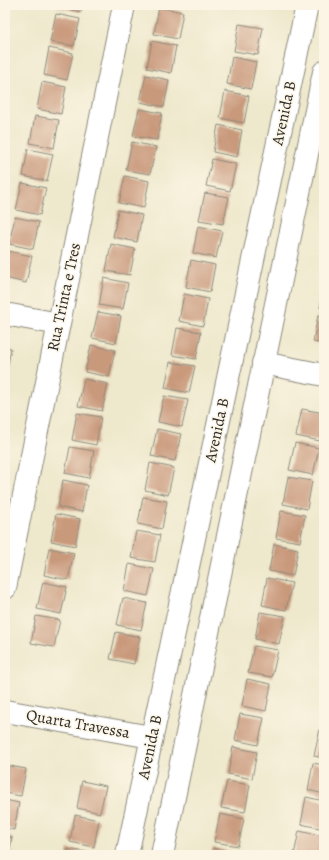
<svg xmlns="http://www.w3.org/2000/svg" width="329" height="860" viewBox="0 0 329 860" font-family="Alegreya,serif">
  <rect width="100%" height="100%" fill="#fcf5e5"/>
  <filter id="ink" filterUnits="userSpaceOnUse"><feTurbulence type="fractalNoise" baseFrequency=".025" numOctaves="2"/><feDisplacementMap in="SourceGraphic" scale="8" xChannelSelector="R" yChannelSelector="G"/><feConvolveMatrix kernelMatrix="1 2 1 2 8 2 1 2 1" color-interpolation-filters="sRGB"/></filter>
  <filter id="wash" filterUnits="userSpaceOnUse"><feTurbulence type="fractalNoise" baseFrequency=".012" numOctaves="4" result="noise"/><feDisplacementMap in="SourceGraphic" scale="16" xChannelSelector="R" yChannelSelector="G"/><feGaussianBlur stdDeviation="0.9" result="paint"/><feColorMatrix in="noise" values="0 0 0 0 0 0 0 0 0 0 0 0 0 0 0 0 0 1.4 0 .05"/><feComposite in="paint" operator="in"/></filter>
  <g filter="url(#wash)">
    <rect width="100%" height="100%" fill="#eee8cc"/>
    <g id="blocks">
      <g fill="#c9997b">
        <polygon points="58,5 83,5 81,12 57,7"/>
        <polygon points="159,7 183,12 178,39 154,34"/>
        <polygon points="56,14 80,19 74,46 50,42"/>
        <polygon points="239,24 263,28 258,55 234,51"/>
        <polygon points="152,41 176,46 171,73 147,68"/>
        <polygon points="49,48 73,53 67,80 44,75"/>
        <polygon points="232,57 256,62 251,89 227,84"/>
        <polygon points="146,75 169,80 164,107 140,102"/>
        <polygon points="42,82 66,87 61,114 37,109"/>
        <polygon points="225,91 249,96 244,123 220,118"/>
        <polygon points="139,109 162,113 157,140 133,136"/>
        <polygon points="35,116 59,120 54,148 30,143"/>
        <polygon points="218,125 242,130 237,157 213,152"/>
        <polygon points="132,142 156,147 150,174 126,170"/>
        <polygon points="28,149 53,154 47,181 23,176"/>
        <polygon points="212,159 236,164 230,191 206,186"/>
        <polygon points="125,176 149,181 144,208 119,203"/>
        <polygon points="22,183 46,188 40,215 16,210"/>
        <polygon points="205,193 229,197 223,224 199,220"/>
        <polygon points="118,210 142,215 137,242 113,237"/>
        <polygon points="15,217 39,222 33,249 9,244"/>
        <polygon points="198,226 222,231 216,258 193,253"/>
        <polygon points="111,244 135,249 130,275 106,271"/>
        <polygon points="8,251 32,256 26,283 5,278"/>
        <polygon points="191,260 215,265 210,292 186,287"/>
        <polygon points="104,278 128,283 123,309 99,305"/>
        <polygon points="323,290 324,290 324,309 320,308"/>
        <polygon points="184,294 208,299 203,326 179,321"/>
        <polygon points="98,312 121,316 116,343 92,338"/>
        <polygon points="318,315 324,316 324,344 313,342"/>
        <polygon points="177,328 201,332 196,359 172,355"/>
        <polygon points="91,345 115,350 109,377 85,372"/>
        <polygon points="5,347 11,348 6,377 5,377"/>
        <polygon points="170,362 195,366 189,393 165,388"/>
        <polygon points="84,379 108,384 102,411 78,406"/>
        <polygon points="164,396 188,400 182,427 158,422"/>
        <polygon points="302,409 324,413 320,441 296,436"/>
        <polygon points="77,413 101,417 96,445 72,440"/>
        <polygon points="157,429 181,434 175,461 151,456"/>
        <polygon points="295,443 319,448 313,475 289,470"/>
        <polygon points="70,447 94,451 89,478 65,473"/>
        <polygon points="150,463 174,468 168,495 145,490"/>
        <polygon points="288,477 312,481 307,509 283,504"/>
        <polygon points="63,480 87,485 82,512 58,507"/>
        <polygon points="143,497 167,501 162,529 138,524"/>
        <polygon points="281,511 305,515 300,542 276,538"/>
        <polygon points="56,514 80,519 75,546 51,541"/>
        <polygon points="136,531 160,535 155,562 131,558"/>
        <polygon points="274,544 298,549 293,576 269,571"/>
        <polygon points="49,548 74,553 68,580 44,575"/>
        <polygon points="129,564 154,569 148,596 124,591"/>
        <polygon points="267,578 292,583 286,610 262,605"/>
        <polygon points="43,582 67,587 61,614 37,609"/>
        <polygon points="123,598 147,603 141,630 117,625"/>
        <polygon points="260,612 285,616 279,644 255,639"/>
        <polygon points="36,616 60,620 54,647 31,643"/>
        <polygon points="116,632 140,637 134,664 110,659"/>
        <polygon points="254,646 278,650 272,677 248,673"/>
        <polygon points="247,679 271,684 266,711 242,706"/>
        <polygon points="240,714 264,718 258,745 235,740"/>
        <polygon points="323,714 324,714 324,723 321,723"/>
        <polygon points="320,729 324,730 324,758 314,756"/>
        <polygon points="233,747 257,752 252,779 228,774"/>
        <polygon points="313,763 324,765 324,794 308,790"/>
        <polygon points="5,765 26,769 21,796 5,793"/>
        <polygon points="82,781 106,786 100,813 77,808"/>
        <polygon points="227,781 250,785 245,812 221,808"/>
        <polygon points="306,797 324,801 324,829 301,824"/>
        <polygon points="5,800 19,803 14,830 5,828"/>
        <polygon points="220,814 244,819 238,846 214,842"/>
        <polygon points="75,815 99,820 94,847 70,842"/>
        <polygon points="299,831 323,836 320,855 294,855"/>
        <polygon points="5,836 12,837 9,855 5,855"/>
        <polygon points="213,848 237,853 236,855 211,855"/>
        <polygon points="68,849 92,853 92,855 67,855"/>
      </g>
    </g>
  </g>
  <g filter="url(#ink)">
    <use href="#blocks" fill-opacity="0" stroke="#8c8a7c" stroke-width="1"/>
    <g fill="none" stroke-linecap="round" stroke-linejoin="round">
      <g stroke="#8c8a7c" stroke-width="24">
        <g id="minor">
          <polyline points="5,314 59,324"/>
          <polyline points="263,363 324,375"/>
          <polyline points="5,588 124,5"/>
          <polyline points="5,711 151,737"/>
          <polyline points="127,855 307,5"/>
          <polyline points="162,855 324,72"/>
        </g>
      </g>
      <use href="#minor" stroke="#fff" stroke-width="22"/>
    </g>
  </g>
  <g text-anchor="middle" dominant-baseline="central" stroke-width="3" stroke-linejoin="round" paint-order="stroke">
    <g font-size="16" fill="#2b2b2b" stroke="#fcf5e5">
      <text transform="translate(284 113) rotate(-78)">Avenida B</text>
      <text transform="translate(64 297) rotate(-78)">Rua Trinta e Tres</text>
      <text transform="translate(217 430) rotate(-78)">Avenida B</text>
      <text transform="translate(78 724) rotate(10)">Quarta Travessa</text>
      <text transform="translate(150 747) rotate(-78)">Avenida B</text>
    </g>
  </g>
  <rect width="329" height="860" fill="none" stroke="#fcf5e5" stroke-width="20"/>
</svg>
